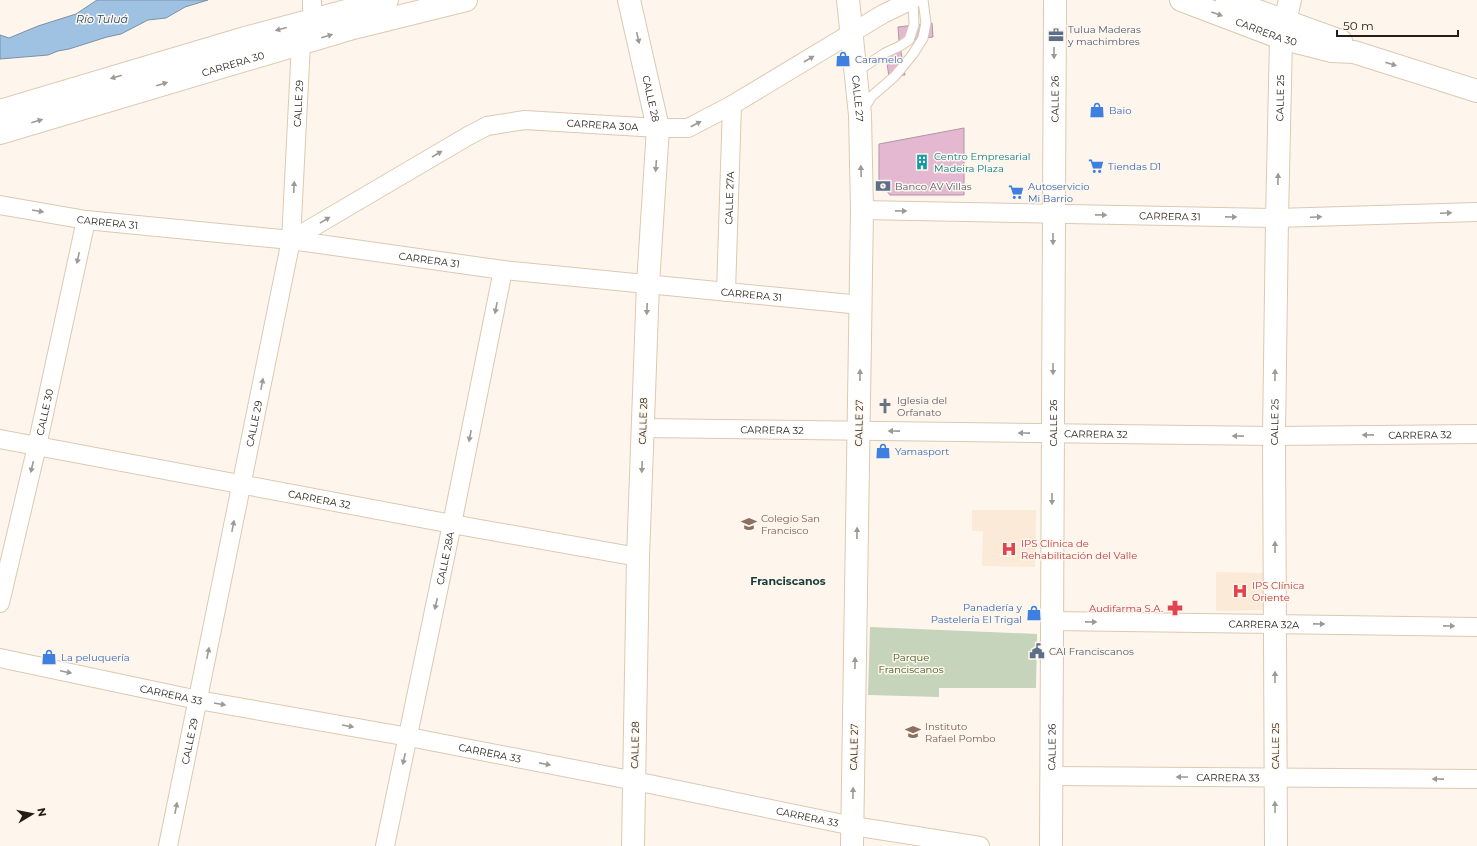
<svg xmlns="http://www.w3.org/2000/svg" width="1477" height="846" viewBox="0 0 1477 846" font-family="Montserrat,sans-serif">
  <rect width="100%" height="100%" fill="#fef6ec"/>
  <g fill="#fbead8">
    <polygon points="972,510 1036,510 1035,567 982,566 983,531 972,531"/>
    <polygon points="1216,572 1264,573 1265,610 1216,611"/>
  </g>
  <polygon fill="#c5d4ba" points="870,627 1037,634 1036,688 939,688 939,697 868,695"/>
  <polygon fill="#a0c2e2" stroke="#7b91a5" points="97,0 208,0 185,7 166,18 148,20 121,34 107,37 69,49 58,51 48,55 0,59 0,35 9,38 38,26 76,14"/>
  <g fill="#e4b8d1" stroke="#b095a4">
    <polygon points="932,23 933,37 899,41 898,27"/>
    <polygon points="900,46 905,75 889,77 885,49"/>
    <polygon points="964,128 964,195 890,195 879,181 879,144"/>
  </g>
  <g fill="none" stroke-linecap="round" stroke-linejoin="round">
    <g stroke="#ddc8b1" stroke-width="11">
      <g id="service">
        <polyline points="856,72 885,53 900,46 909,40 914,25 913,0"/>
        <polyline points="863,110 872,96 895,76 913,54 923,38 926,23 923,0"/>
      </g>
    </g>
    <g stroke="#ddc8b1" stroke-width="20">
      <g id="minor">
        <path id="s1" d="M0,205L86,220L291,240L503,270L861,305"/>
        <path id="s2" d="M862,210L1277,218L1477,212"/>
        <path id="s3" d="M291,240L468,136L487,126L525,120L658,128H688L732,105L883,14L912,0"/>
        <path id="s4" d="M726,292L732,105"/>
        <path id="s5" d="M643,428L1274,436L1477,434"/>
        <path id="s6" d="M0,439L452,524L638,557"/>
        <path id="s7" d="M0,603L37,446L86,220"/>
        <path id="s8" d="M1052,621L1477,627"/>
        <path id="s9" d="M0,658L198,700L409,737L635,781L853,826L980,846"/>
        <path id="s10" d="M1051,776L1477,779"/>
        <path id="s11" d="M168,846L291,240L301,43L312,21V0"/>
        <path id="s12" d="M385,846L452,524L503,270"/>
      </g>
    </g>
    <g stroke="#ddc8b1" stroke-width="24">
      <g id="tertiary">
        <path id="s13" d="M629,0L658,128L648,284L638,557L633,846"/>
        <path id="s14" d="M848,0L860,115L862,210L852,846"/>
      </g>
    </g>
    <g stroke="#ddc8b1" stroke-width="24">
      <g id="secondary">
        <path id="s15" d="M1181,0L1281,38L1332,51L1354,52L1477,91"/>
        <polyline points="1227,0 1341,41"/>
        <polyline points="0,111 245,38 387,0"/>
        <path id="s16" d="M0,133L353,28L466,0"/>
        <path id="s17" d="M1051,846L1055,0"/>
        <path id="s18" d="M1276,846L1274,436L1277,218L1281,38L1290,0"/>
      </g>
    </g>
    <use href="#service" stroke="#fff" stroke-width="9"/>
    <use href="#minor" stroke="#fff" stroke-width="18"/>
    <use href="#tertiary" stroke="#fff" stroke-width="22"/>
    <use href="#secondary" stroke="#fff" stroke-width="22"/>
  </g>
  <defs><path id="oneway-solid" d="M-6-.8H1V-3.2L6.5 0L1 3.2V.8H-6Z"/></defs>
  <g fill="#9d9a96">
    <use href="#oneway-solid" transform="translate(1217 14) rotate(20)"/>
    <use href="#oneway-solid" transform="translate(281 29) rotate(165)"/>
    <use href="#oneway-solid" transform="translate(327 36) rotate(-16)"/>
    <use href="#oneway-solid" transform="translate(638 38) rotate(77)"/>
    <use href="#oneway-solid" transform="translate(1054 53) rotate(90)"/>
    <use href="#oneway-solid" transform="translate(809 59) rotate(-30)"/>
    <use href="#oneway-solid" transform="translate(1391 64) rotate(17)"/>
    <use href="#oneway-solid" transform="translate(116 77) rotate(164)"/>
    <use href="#oneway-solid" transform="translate(162 84) rotate(-17)"/>
    <use href="#oneway-solid" transform="translate(37 121) rotate(-16)"/>
    <use href="#oneway-solid" transform="translate(696 124) rotate(-28)"/>
    <use href="#oneway-solid" transform="translate(437 154) rotate(-31)"/>
    <use href="#oneway-solid" transform="translate(656 166) rotate(94)"/>
    <use href="#oneway-solid" transform="translate(861 171) rotate(-92)"/>
    <use href="#oneway-solid" transform="translate(1278 179) rotate(-89)"/>
    <use href="#oneway-solid" transform="translate(294 187) rotate(-87)"/>
    <use href="#oneway-solid" transform="translate(38 211) rotate(10)"/>
    <use href="#oneway-solid" transform="translate(901 211) rotate(1)"/>
    <use href="#oneway-solid" transform="translate(1446 213) rotate(-2)"/>
    <use href="#oneway-solid" transform="translate(1101 215) rotate(1)"/>
    <use href="#oneway-solid" transform="translate(1231 217) rotate(1)"/>
    <use href="#oneway-solid" transform="translate(1316 217) rotate(-2)"/>
    <use href="#oneway-solid" transform="translate(325 220) rotate(-31)"/>
    <use href="#oneway-solid" transform="translate(1053 239) rotate(90)"/>
    <use href="#oneway-solid" transform="translate(78 258) rotate(102)"/>
    <use href="#oneway-solid" transform="translate(496 308) rotate(101)"/>
    <use href="#oneway-solid" transform="translate(647 309) rotate(92)"/>
    <use href="#oneway-solid" transform="translate(1053 369) rotate(90)"/>
    <use href="#oneway-solid" transform="translate(860 375) rotate(-89)"/>
    <use href="#oneway-solid" transform="translate(1275 375) rotate(-89)"/>
    <use href="#oneway-solid" transform="translate(262 384) rotate(-79)"/>
    <use href="#oneway-solid" transform="translate(894 431) rotate(-179)"/>
    <use href="#oneway-solid" transform="translate(1024 433) rotate(-179)"/>
    <use href="#oneway-solid" transform="translate(1368 435) rotate(179)"/>
    <use href="#oneway-solid" transform="translate(470 436) rotate(101)"/>
    <use href="#oneway-solid" transform="translate(1238 436) rotate(-179)"/>
    <use href="#oneway-solid" transform="translate(32 467) rotate(103)"/>
    <use href="#oneway-solid" transform="translate(642 467) rotate(92)"/>
    <use href="#oneway-solid" transform="translate(1052 499) rotate(90)"/>
    <use href="#oneway-solid" transform="translate(233 526) rotate(-79)"/>
    <use href="#oneway-solid" transform="translate(857 533) rotate(-89)"/>
    <use href="#oneway-solid" transform="translate(1275 547) rotate(-90)"/>
    <use href="#oneway-solid" transform="translate(436 604) rotate(102)"/>
    <use href="#oneway-solid" transform="translate(1091 622) rotate(1)"/>
    <use href="#oneway-solid" transform="translate(1319 624) rotate(1)"/>
    <use href="#oneway-solid" transform="translate(1449 626) rotate(1)"/>
    <use href="#oneway-solid" transform="translate(208 653) rotate(-79)"/>
    <use href="#oneway-solid" transform="translate(855 663) rotate(-89)"/>
    <use href="#oneway-solid" transform="translate(66 672) rotate(12)"/>
    <use href="#oneway-solid" transform="translate(1275 677) rotate(-90)"/>
    <use href="#oneway-solid" transform="translate(220 704) rotate(10)"/>
    <use href="#oneway-solid" transform="translate(348 726) rotate(10)"/>
    <use href="#oneway-solid" transform="translate(404 759) rotate(102)"/>
    <use href="#oneway-solid" transform="translate(545 764) rotate(11)"/>
    <use href="#oneway-solid" transform="translate(1182 777) rotate(-180)"/>
    <use href="#oneway-solid" transform="translate(1438 779) rotate(-179)"/>
    <use href="#oneway-solid" transform="translate(853 793) rotate(-89)"/>
    <use href="#oneway-solid" transform="translate(1275 807) rotate(-91)"/>
    <use href="#oneway-solid" transform="translate(176 808) rotate(-79)"/>
  </g>
  <defs>
    <g id="office-bare" transform="scale(1.2)"><path d="M-6-3h4V-5.5h4V-3h4V5H-6ZM-1-4.5V-3h2v-1.5ZM-6 0V1H6V0Z" fill="#5c6f8a" stroke="#fef6ec" stroke-width="2.5" paint-order="stroke"/></g>
    <g id="shop-bare" transform="scale(1.2)"><path d="M-5-2.5h2.3a2.7 3.5 0 0 1 5.4 0H5L5.5 6h-11ZM-1.5-2.5h3a1.5 2.3 0 0 0-3 0Z" fill="#3f7fe0" stroke="#fef6ec" stroke-width="2.5" paint-order="stroke"/></g>
    <g id="building-bare" transform="scale(1.2)"><path d="M-4-6H4V6H1V3H-1V6H-4ZM-2.5-4.3h1.7v1.8h-1.7ZM.8-4.3h1.7v1.8H.8ZM-2.5-1h1.7V.8h-1.7ZM.8-1h1.7V.8H.8Z" fill="#0f9aa8" stroke="#fef6ec" stroke-width="2.5" paint-order="stroke"/></g>
    <g id="supermarket-bare" transform="scale(1.2)"><path d="M-6-5.5h2.5l.6 2H6L4.5 2H-2.5L-4.4-4H-6ZM-1.5 3.2a1.3 1.3 0 1 0 .1 0ZM3 3.2a1.3 1.3 0 1 0 .1 0Z" fill="#3f7fe0" stroke="#fef6ec" stroke-width="2.5" paint-order="stroke"/></g>
    <g id="bank-bare" transform="scale(1.2)"><path d="M-6-4H6V4H-6ZM0-2.3a2.3 2.3 0 1 0 0 4.6a2.3 2.3 0 1 0 0-4.6Z" fill="#5c6f8a" stroke="#fef6ec" stroke-width="2.5" paint-order="stroke"/></g>
    <g id="church-bare" transform="scale(1.2)"><path d="M-1.2-6h2.4v3.5h3.3v2.4h-3.3V6h-2.4V-.1h-3.3v-2.4h3.3Z" fill="#6b7280" stroke="#fef6ec" stroke-width="2.5" paint-order="stroke"/></g>
    <g id="school-bare" transform="scale(1.2)"><path d="M0-5L7-2L0 1L-7-2ZM-4 1L0 2.5L4 1V4Q0 6-4 4Z" fill="#8d6e63" stroke="#fef6ec" stroke-width="2.5" paint-order="stroke"/></g>
    <g id="hospital-bare" transform="scale(1.2)"><path d="M-5-5h3v3.5h4V-5h3V5h-3V1.5h-4V5h-3Z" fill="#e0444e" stroke="#fef6ec" stroke-width="2.5" paint-order="stroke"/></g>
    <g id="pharmacy-bare" transform="scale(1.2)"><path d="M-2-6h4v4h4v4h-4v4h-4v-4h-4v-4h4Z" fill="#e0444e" stroke="#fef6ec" stroke-width="2.5" paint-order="stroke"/></g>
    <g id="civic-bare" transform="scale(1.2)"><path d="M-.6-6.5H3V-4.5H.6V-3L4-1V1h2V6H-6V1h2V-1L-.6-3ZM-1.2 2.5V6h2.4V2.5Z" fill="#5c6f8a" stroke="#fef6ec" stroke-width="2.5" paint-order="stroke"/></g>
  </defs>
  <g fill-rule="evenodd">
    <use href="#office-bare" x="1056" y="35"/>
    <use href="#shop-bare" x="843" y="59"/>
    <use href="#shop-bare" x="1097" y="110"/>
    <use href="#building-bare" x="922" y="162"/>
    <use href="#supermarket-bare" x="1096" y="166"/>
    <use href="#bank-bare" x="883" y="186"/>
    <use href="#supermarket-bare" x="1016" y="192"/>
    <use href="#church-bare" x="885" y="406"/>
    <use href="#shop-bare" x="883" y="451"/>
    <use href="#school-bare" x="749" y="524"/>
    <use href="#hospital-bare" x="1009" y="549"/>
    <use href="#hospital-bare" x="1240" y="591"/>
    <use href="#pharmacy-bare" x="1175" y="608"/>
    <use href="#shop-bare" x="1034" y="613"/>
    <use href="#civic-bare" x="1037" y="651"/>
    <use href="#shop-bare" x="49" y="657"/>
    <use href="#school-bare" x="913" y="732"/>
  </g>
  <g text-anchor="middle" dominant-baseline="central" stroke-width="3" stroke-linejoin="round" paint-order="stroke">
    <g font-size="10" fill="#4e5e75" stroke="#fef6ec" text-anchor="start">
      <text x="1068" y="29">Tulua Maderas<tspan x="1068" dy="12">y machimbres</tspan></text>
      <text x="895" y="186">Banco AV Villas</text>
      <text x="1049" y="651">CAI Franciscanos</text>
    </g>
    <g font-size="10" fill="#261e16" stroke="#fef6ec">
      <text stroke="none"><textPath href="#s15" startOffset="91">CARRERA 30</textPath></text>
      <text stroke="none"><textPath href="#s16" startOffset="243">CARRERA 30</textPath></text>
      <text stroke="none"><textPath href="#s13" startOffset="101">CALLE 28</textPath></text>
      <text stroke="none"><textPath href="#s14" startOffset="99">CALLE 27</textPath></text>
      <text stroke="none"><textPath href="#s17" startOffset="747">CALLE 26</textPath></text>
      <text stroke="none"><textPath href="#s18" startOffset="748">CALLE 25</textPath></text>
      <text stroke="none"><textPath href="#s11" startOffset="755">CALLE 29</textPath></text>
      <text stroke="none"><textPath href="#s3" startOffset="343">CARRERA 30A</textPath></text>
      <text stroke="none"><textPath href="#s4" startOffset="94">CALLE 27A</textPath></text>
      <text stroke="none"><textPath href="#s2" startOffset="308">CARRERA 31</textPath></text>
      <text stroke="none"><textPath href="#s1" startOffset="109">CARRERA 31</textPath></text>
      <text stroke="none"><textPath href="#s1" startOffset="433">CARRERA 31</textPath></text>
      <text stroke="none"><textPath href="#s1" startOffset="757">CARRERA 31</textPath></text>
      <text stroke="none"><textPath href="#s7" startOffset="196">CALLE 30</textPath></text>
      <text transform="translate(643 421) rotate(-88)">CALLE 28</text>
      <text stroke="none"><textPath href="#s18" startOffset="424">CALLE 25</textPath></text>
      <text transform="translate(859 423) rotate(-89)">CALLE 27</text>
      <text stroke="none"><textPath href="#s17" startOffset="423">CALLE 26</textPath></text>
      <text stroke="none"><textPath href="#s11" startOffset="431">CALLE 29</textPath></text>
      <text stroke="none"><textPath href="#s5" startOffset="129">CARRERA 32</textPath></text>
      <text stroke="none"><textPath href="#s5" startOffset="453">CARRERA 32</textPath></text>
      <text stroke="none"><textPath href="#s5" startOffset="777">CARRERA 32</textPath></text>
      <text stroke="none"><textPath href="#s6" startOffset="325">CARRERA 32</textPath></text>
      <text stroke="none"><textPath href="#s12" startOffset="294">CALLE 28A</textPath></text>
      <text stroke="none"><textPath href="#s8" startOffset="212">CARRERA 32A</textPath></text>
      <text stroke="none"><textPath href="#s9" startOffset="175">CARRERA 33</textPath></text>
      <text stroke="none"><textPath href="#s11" startOffset="107">CALLE 29</textPath></text>
      <text transform="translate(635 745) rotate(-89)">CALLE 28</text>
      <text transform="translate(1275 746) rotate(-90)">CALLE 25</text>
      <text transform="translate(854 747) rotate(-89)">CALLE 27</text>
      <text stroke="none"><textPath href="#s17" startOffset="99">CALLE 26</textPath></text>
      <text stroke="none"><textPath href="#s9" startOffset="499">CARRERA 33</textPath></text>
      <text stroke="none"><textPath href="#s10" startOffset="177">CARRERA 33</textPath></text>
      <text stroke="none"><textPath href="#s9" startOffset="823">CARRERA 33</textPath></text>
    </g>
    <g font-size="10" fill="#366cbe" stroke="#fef6ec" text-anchor="start">
      <text x="855" y="59">Caramelo</text>
      <text x="1109" y="110">Baio</text>
      <text x="1108" y="166">Tiendas D1</text>
      <text x="1028" y="186">Autoservicio<tspan x="1028" dy="12">Mi Barrio</tspan></text>
      <text x="895" y="451">Yamasport</text>
      <text x="1022" y="607" text-anchor="end">Panadería y<tspan x="1022" dy="12">Pastelería El Trigal</tspan></text>
      <text x="61" y="657">La peluquería</text>
    </g>
    <g font-size="10" fill="#0d838f" stroke="#fef6ec" text-anchor="start">
      <text x="934" y="156">Centro Empresarial<tspan x="934" dy="12">Madeira Plaza</tspan></text>
    </g>
    <g font-size="10" fill="#5b616d" stroke="#fef6ec" text-anchor="start">
      <text x="897" y="400">Iglesia del<tspan x="897" dy="12">Orfanato</tspan></text>
    </g>
    <g font-size="10" fill="#785e54" stroke="#fef6ec" text-anchor="start">
      <text x="761" y="518">Colegio San<tspan x="761" dy="12">Francisco</tspan></text>
      <text x="925" y="726">Instituto<tspan x="925" dy="12">Rafael Pombo</tspan></text>
    </g>
    <g font-size="10" fill="#be3a42" stroke="#fef6ec" text-anchor="start">
      <text x="1021" y="543">IPS Clínica de<tspan x="1021" dy="12">Rehabilitación del Valle</tspan></text>
      <text x="1252" y="585">IPS Clínica<tspan x="1252" dy="12">Oriente</tspan></text>
      <text x="1163" y="608" text-anchor="end">Audifarma S.A.</text>
    </g>
    <g font-size="10" fill="#39561e" stroke="#fef6ec">
      <text x="911" y="657">Parque<tspan x="911" dy="12">Franciscanos</tspan></text>
    </g>
    <g font-size="11" font-style="italic" fill="#144872" stroke="#fef6ec">
      <text x="102" y="19">Río Tuluá</text>
    </g>
    <g font-size="11" font-weight="bold" fill="#173a3a" stroke="#fef6ec">
      <text x="788" y="581">Franciscanos</text>
    </g>
  </g>
  <g transform="translate(32 814) rotate(80)" stroke="#fef6ec" stroke-width="3" paint-order="stroke">
  <path d="M0-3L7 15L0 10L-7 15Z" fill="#261e16"/>
  <text y="-6" font-size="11" font-weight="bold" text-anchor="middle" fill="#261e16">N</text>
  </g>
  <path d="M1337 30v6h121v-6" fill="none" stroke="#261e16" stroke-width="2"/>
  <text x="1343" y="30" font-size="12" fill="#261e16" stroke="#fef6ec" stroke-width="3" paint-order="stroke">50 m</text>
</svg>
